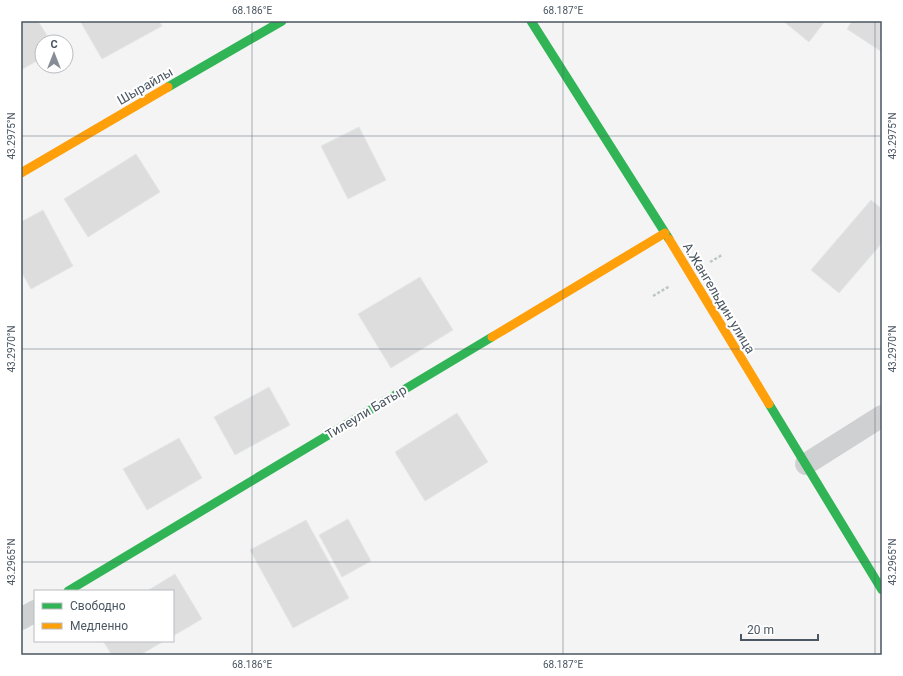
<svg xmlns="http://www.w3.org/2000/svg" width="903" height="676" viewBox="0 0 903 676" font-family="Roboto,sans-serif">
  <rect width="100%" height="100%" fill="#f4f4f4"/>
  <g fill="#ddddde" stroke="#e5e6e7">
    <polygon points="21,21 38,21 51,42 42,42 42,58 21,70"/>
    <polygon points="80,21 159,21 162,26 102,59"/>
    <polygon points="783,21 825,21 809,42"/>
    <polygon points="852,21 882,21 882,52 847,29"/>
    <polygon points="359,127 386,180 348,199 321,146"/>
    <polygon points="136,154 160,192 88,237 64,199"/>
    <polygon points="871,200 882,209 882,243 839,293 811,270"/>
    <polygon points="43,210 73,266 31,289 21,271 21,222"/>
    <polygon points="420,277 453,330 391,368 358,314"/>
    <polygon points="269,387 290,425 235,455 214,417"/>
    <polygon points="457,413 488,462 425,501 395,452"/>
    <polygon points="179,438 202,478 147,510 123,469"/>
    <polygon points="348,519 371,561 342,577 319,535"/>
    <polygon points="306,520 349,598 293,628 250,550"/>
    <polygon points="175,574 202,619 173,636 173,591 147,591"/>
    <polygon points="103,641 164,641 140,655 112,655"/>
  </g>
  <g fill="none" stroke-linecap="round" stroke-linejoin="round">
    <g stroke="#bcc7c4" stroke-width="2.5" stroke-dasharray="3 2" stroke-linecap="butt">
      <polyline points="710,262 722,255"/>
      <polyline points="653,296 670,286"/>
    </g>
    <g stroke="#ced0d2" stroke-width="22">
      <polyline points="806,464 882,416"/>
      <polyline points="21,619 35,611"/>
    </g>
    <g stroke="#30b455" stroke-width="9">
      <polyline points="531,21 669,239"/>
      <polyline points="168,87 282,21"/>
      <polyline points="769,404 882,590"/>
      <polyline points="68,591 492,337"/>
    </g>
    <g stroke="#ff9f0a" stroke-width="9">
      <polyline points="21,173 168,87"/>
      <polyline points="669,239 769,404"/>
      <polyline points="492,337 665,233"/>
    </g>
  </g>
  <path fill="none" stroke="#4a5661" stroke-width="1" stroke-opacity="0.45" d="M252,21V655M563,21V655M875,21V655M21,136H882M21,349H882M21,562H882"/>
  <g text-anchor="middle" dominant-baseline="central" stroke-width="4" stroke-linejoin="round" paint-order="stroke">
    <g font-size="13" fill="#4a5661" stroke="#fff">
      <text transform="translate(145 86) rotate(-30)">Шырайлы</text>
      <text transform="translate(719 298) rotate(59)">А.Жангельдин улица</text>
      <text transform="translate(366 412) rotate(-31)">Тилеули Батыр</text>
    </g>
  </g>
  <rect width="903" height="676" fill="none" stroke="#ffffff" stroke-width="44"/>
  <rect x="34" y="590" width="140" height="52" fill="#ffffff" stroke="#b7bbc0"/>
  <rect x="42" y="603" width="20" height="6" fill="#30b455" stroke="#b7bbc0"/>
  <text x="70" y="610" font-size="12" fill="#4a5661">Свободно</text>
  <rect x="42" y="623" width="20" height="6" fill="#ff9f0a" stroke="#b7bbc0"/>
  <text x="70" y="630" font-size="12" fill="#4a5661">Медленно</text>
  <g transform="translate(54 54)"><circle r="19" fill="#ffffff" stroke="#b7bbc0"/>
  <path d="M0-3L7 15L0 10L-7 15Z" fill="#868d94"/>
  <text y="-6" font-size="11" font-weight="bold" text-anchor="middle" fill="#4a5661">С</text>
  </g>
  <path d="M741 634v6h77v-6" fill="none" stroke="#4a5661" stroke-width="2"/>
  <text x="747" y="634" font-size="12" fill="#4a5661" stroke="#ffffff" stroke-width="3" paint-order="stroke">20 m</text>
  <rect x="22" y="22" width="859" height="632" fill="none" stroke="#4a5661" stroke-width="1.5"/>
  <g font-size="10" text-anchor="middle" fill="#4a5661">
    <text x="252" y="14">68.186°E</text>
    <text x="563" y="14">68.187°E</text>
    <text transform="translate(11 136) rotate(-90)" y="4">43.2975°N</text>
    <text transform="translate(892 136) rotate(-90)" y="4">43.2975°N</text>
    <text transform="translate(11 349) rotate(-90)" y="4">43.2970°N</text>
    <text transform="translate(892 349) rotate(-90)" y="4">43.2970°N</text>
    <text transform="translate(11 562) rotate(-90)" y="4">43.2965°N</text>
    <text transform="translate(892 562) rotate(-90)" y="4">43.2965°N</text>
    <text x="252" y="668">68.186°E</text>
    <text x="563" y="668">68.187°E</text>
  </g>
</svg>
